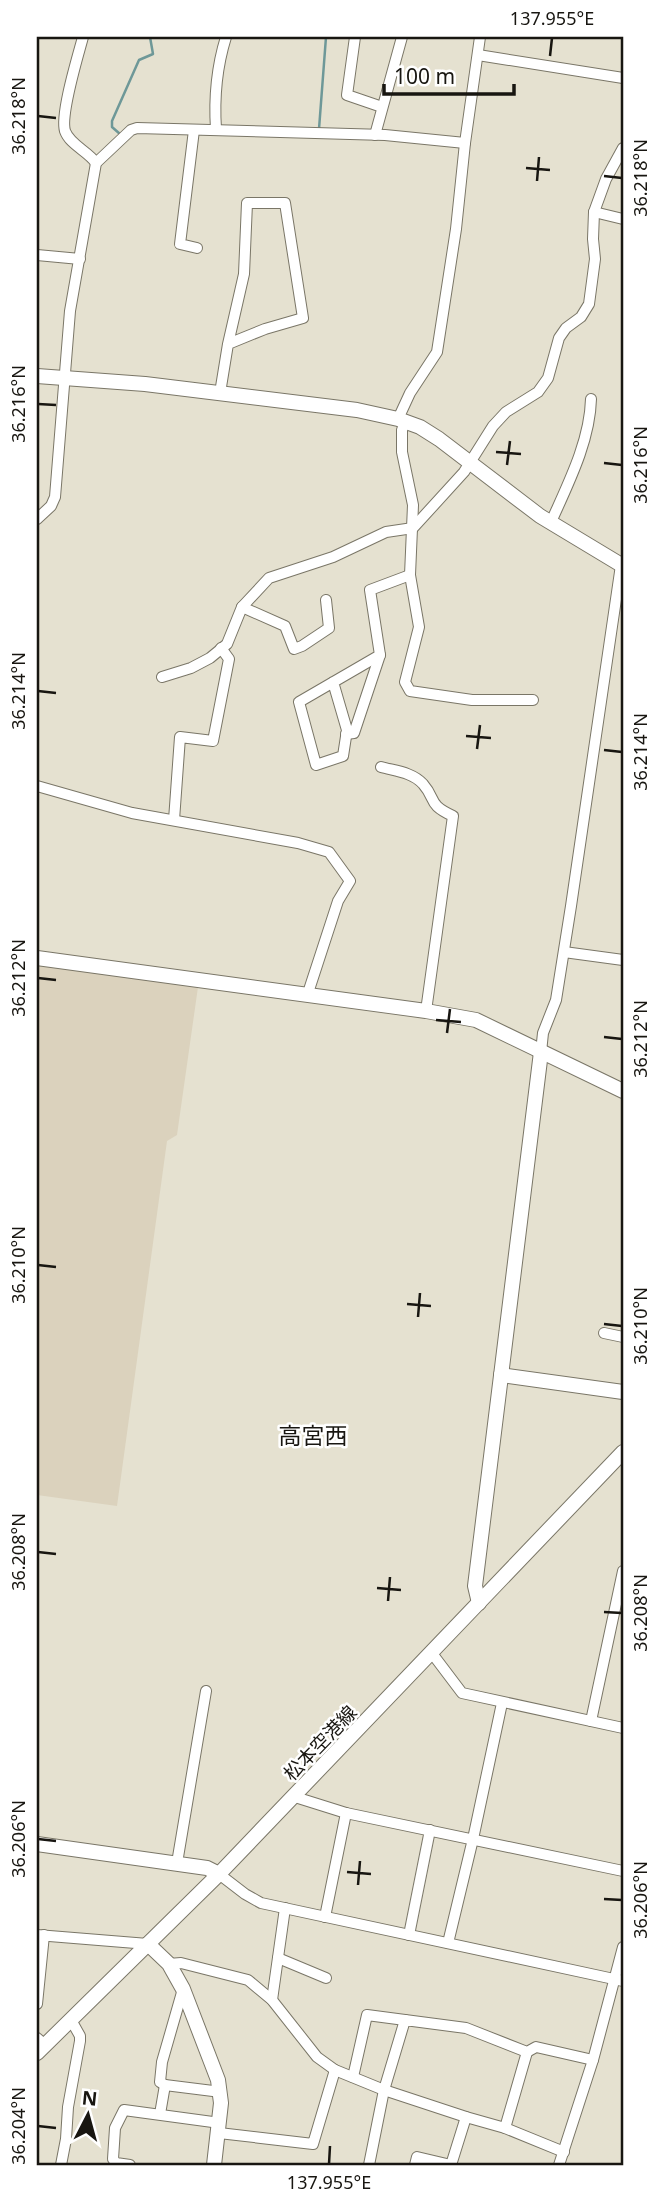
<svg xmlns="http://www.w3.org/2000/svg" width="660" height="2202" viewBox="0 0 660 2202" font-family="'Noto Sans','Noto Sans JP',sans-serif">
  <rect width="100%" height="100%" fill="#e5e1d0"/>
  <polygon fill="#dbd2bd" points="37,964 198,987 177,1135 167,1141 117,1506 37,1495"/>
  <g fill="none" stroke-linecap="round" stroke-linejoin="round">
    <g stroke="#6e9898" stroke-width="2.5">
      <polyline points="319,129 326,37"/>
      <polyline points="120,134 112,127 112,121 139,60 153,54 150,37"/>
    </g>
    <g stroke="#7a7667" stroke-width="12">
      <g id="street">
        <path d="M83,37C78,56 60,114 65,131C70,145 88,151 96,163"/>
        <polyline points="355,37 347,95 382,107"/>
        <polyline points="478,55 623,78"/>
        <path d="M216,129C214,99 217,66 226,37"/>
        <polyline points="194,130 180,244 197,248"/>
        <polyline points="375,135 402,37"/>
        <polyline points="594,212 623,219"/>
        <polyline points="37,255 80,259"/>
        <polyline points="220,393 228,344 244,274 247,203 285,203 303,318 265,329 228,344"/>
        <polyline points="398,419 410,393 437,352 456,229 465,143 480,37"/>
        <polyline points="405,422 402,430 402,452 413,505 410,575 419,627 405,682 410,691 472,700 533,700"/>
        <polyline points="37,519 51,506 55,497 70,311 96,163 131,130 137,128 385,135 465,143"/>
        <path d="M551,522C568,484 590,441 591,399"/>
        <polyline points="242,607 285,626 294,649 302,646 329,628 326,600"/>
        <polyline points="162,677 191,668 210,658 227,644 242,607 269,578 333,557 386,532 413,528 464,472 493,426 506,412 538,392 548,378 559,338 566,328 581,317 589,304 595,259 593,239 594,212 606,179 623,148"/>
        <polyline points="333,682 347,730 343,756 316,765 299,702 380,655 370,590 410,575"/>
        <polyline points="346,734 354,733 380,655"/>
        <path d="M381,767C395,771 412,772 423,784C437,800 427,804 453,816L426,1011"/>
        <polyline points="37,786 132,813 298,843 329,852 350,881 338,901 307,996"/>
        <polyline points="174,820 180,737 213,741 229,659 221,648"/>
        <polyline points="564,952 623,960"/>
        <polyline points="541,1052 543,1033 556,1000 571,906 621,565"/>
        <polyline points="604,1333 623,1337"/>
        <polyline points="431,1652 462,1693 623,1728"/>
        <polyline points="591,1721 623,1571"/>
        <polyline points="295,1797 346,1813 623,1871"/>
        <polyline points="177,1863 206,1691"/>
        <polyline points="219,1874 245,1894 261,1903 623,1981"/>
        <polyline points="325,1917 346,1813"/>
        <polyline points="37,1935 148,1944"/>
        <polyline points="409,1935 430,1830"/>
        <polyline points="448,1943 473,1839 502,1703"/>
        <polyline points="278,1958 326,1978"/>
        <polyline points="169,1964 181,1963 248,1980 272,2000 317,2057 335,2070 384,2090 466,2117 505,2128 564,2152"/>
        <polyline points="183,1989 162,2062 160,2082 165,2085 221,2092"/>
        <polyline points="272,2000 285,1908"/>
        <polyline points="37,2004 44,1935"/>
        <polyline points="37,2038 45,2045"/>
        <polyline points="353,2077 367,2015 405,2020"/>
        <polyline points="160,2114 165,2085"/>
        <polyline points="505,2128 527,2052"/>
        <polyline points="219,2133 313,2144 335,2070"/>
        <polyline points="61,2165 66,2139 68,2107 80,2041 80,2036 71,2020"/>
        <polyline points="130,2165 116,2163 113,2159 115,2128 124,2110 220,2123"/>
        <polyline points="369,2165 384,2090 405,2020 466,2028 527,2052 536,2047 593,2060"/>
        <polyline points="415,2165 417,2157 451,2165"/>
        <polyline points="451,2165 466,2117"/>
        <polyline points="559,2165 593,2060 623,1947"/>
      </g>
    </g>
    <g stroke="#7a7667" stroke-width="16">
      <g id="secondary">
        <polyline points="37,376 145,384 357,410 398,419 420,427 439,439 540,516 623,566"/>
        <polyline points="37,958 426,1011 476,1020 623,1091"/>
        <polyline points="501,1375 623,1392"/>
        <polyline points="479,1603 475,1586 541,1052"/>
        <polyline points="37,1844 207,1868 219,1874"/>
        <polyline points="148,1944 169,1964 183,1989 218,2080 221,2103 214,2165"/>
        <polyline points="37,2053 219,1874 623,1452"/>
      </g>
    </g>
    <use href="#street" stroke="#fff" stroke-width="10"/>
    <use href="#secondary" stroke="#fff" stroke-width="14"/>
  </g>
  <path fill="none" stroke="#181611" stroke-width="2.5" d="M550,56L552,38M38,116L56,118M526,168L550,170M604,176L622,178M537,181L539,157M38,404L56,405M496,452L521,454M604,463L622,465M507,465L510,441M38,691L56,693M466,736L491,738M477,749L480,725M604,750L622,752M38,978L56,980M436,1020L461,1022M447,1033L450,1009M604,1037L622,1039M38,1265L56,1267M407,1304L431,1306M418,1317L420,1293M604,1324L622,1326M38,1552L56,1554M377,1588L401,1590M388,1601L390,1577M604,1612L622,1613M38,1839L56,1841M347,1872L371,1874M358,1885L360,1861M604,1899L622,1900M38,2126L56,2128M329,2164L330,2146"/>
  <g text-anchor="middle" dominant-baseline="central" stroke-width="5" stroke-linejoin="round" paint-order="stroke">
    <g font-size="19" fill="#181611" stroke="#fff">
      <text transform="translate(320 1743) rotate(-46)">松本空港線</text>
    </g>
    <g font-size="23" fill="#181611" stroke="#fff">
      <text x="313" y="1435">高宮西</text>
    </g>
  </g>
  <rect width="660" height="2202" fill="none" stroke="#ffffff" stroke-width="77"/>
  <g transform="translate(88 2115) rotate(6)" stroke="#ffffff" stroke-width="5" paint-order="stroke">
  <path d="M0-5L12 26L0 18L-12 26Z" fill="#181611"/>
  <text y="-10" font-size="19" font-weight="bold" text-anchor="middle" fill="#181611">N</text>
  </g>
  <path d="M384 84v10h130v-10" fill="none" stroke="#181611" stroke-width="3.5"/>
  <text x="394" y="84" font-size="21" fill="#181611" stroke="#ffffff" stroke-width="5" paint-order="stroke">100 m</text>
  <rect x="38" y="38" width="584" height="2126" fill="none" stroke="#181611" stroke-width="2.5"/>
  <g font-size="18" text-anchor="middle" fill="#181611">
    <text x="552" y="25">137.955°E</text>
    <text transform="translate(19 116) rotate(-90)" y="6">36.218°N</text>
    <text transform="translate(641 178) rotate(-90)" y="6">36.218°N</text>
    <text transform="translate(19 404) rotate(-90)" y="6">36.216°N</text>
    <text transform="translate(641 465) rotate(-90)" y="6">36.216°N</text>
    <text transform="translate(19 691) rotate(-90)" y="6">36.214°N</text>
    <text transform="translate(641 752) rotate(-90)" y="6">36.214°N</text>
    <text transform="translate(19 978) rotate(-90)" y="6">36.212°N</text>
    <text transform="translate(641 1039) rotate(-90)" y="6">36.212°N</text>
    <text transform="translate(19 1265) rotate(-90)" y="6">36.210°N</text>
    <text transform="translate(641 1326) rotate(-90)" y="6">36.210°N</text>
    <text transform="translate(19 1552) rotate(-90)" y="6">36.208°N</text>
    <text transform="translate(641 1613) rotate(-90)" y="6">36.208°N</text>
    <text transform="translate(19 1839) rotate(-90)" y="6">36.206°N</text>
    <text transform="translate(641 1900) rotate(-90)" y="6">36.206°N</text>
    <text transform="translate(19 2126) rotate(-90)" y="6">36.204°N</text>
    <text x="329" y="2189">137.955°E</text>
  </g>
</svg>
